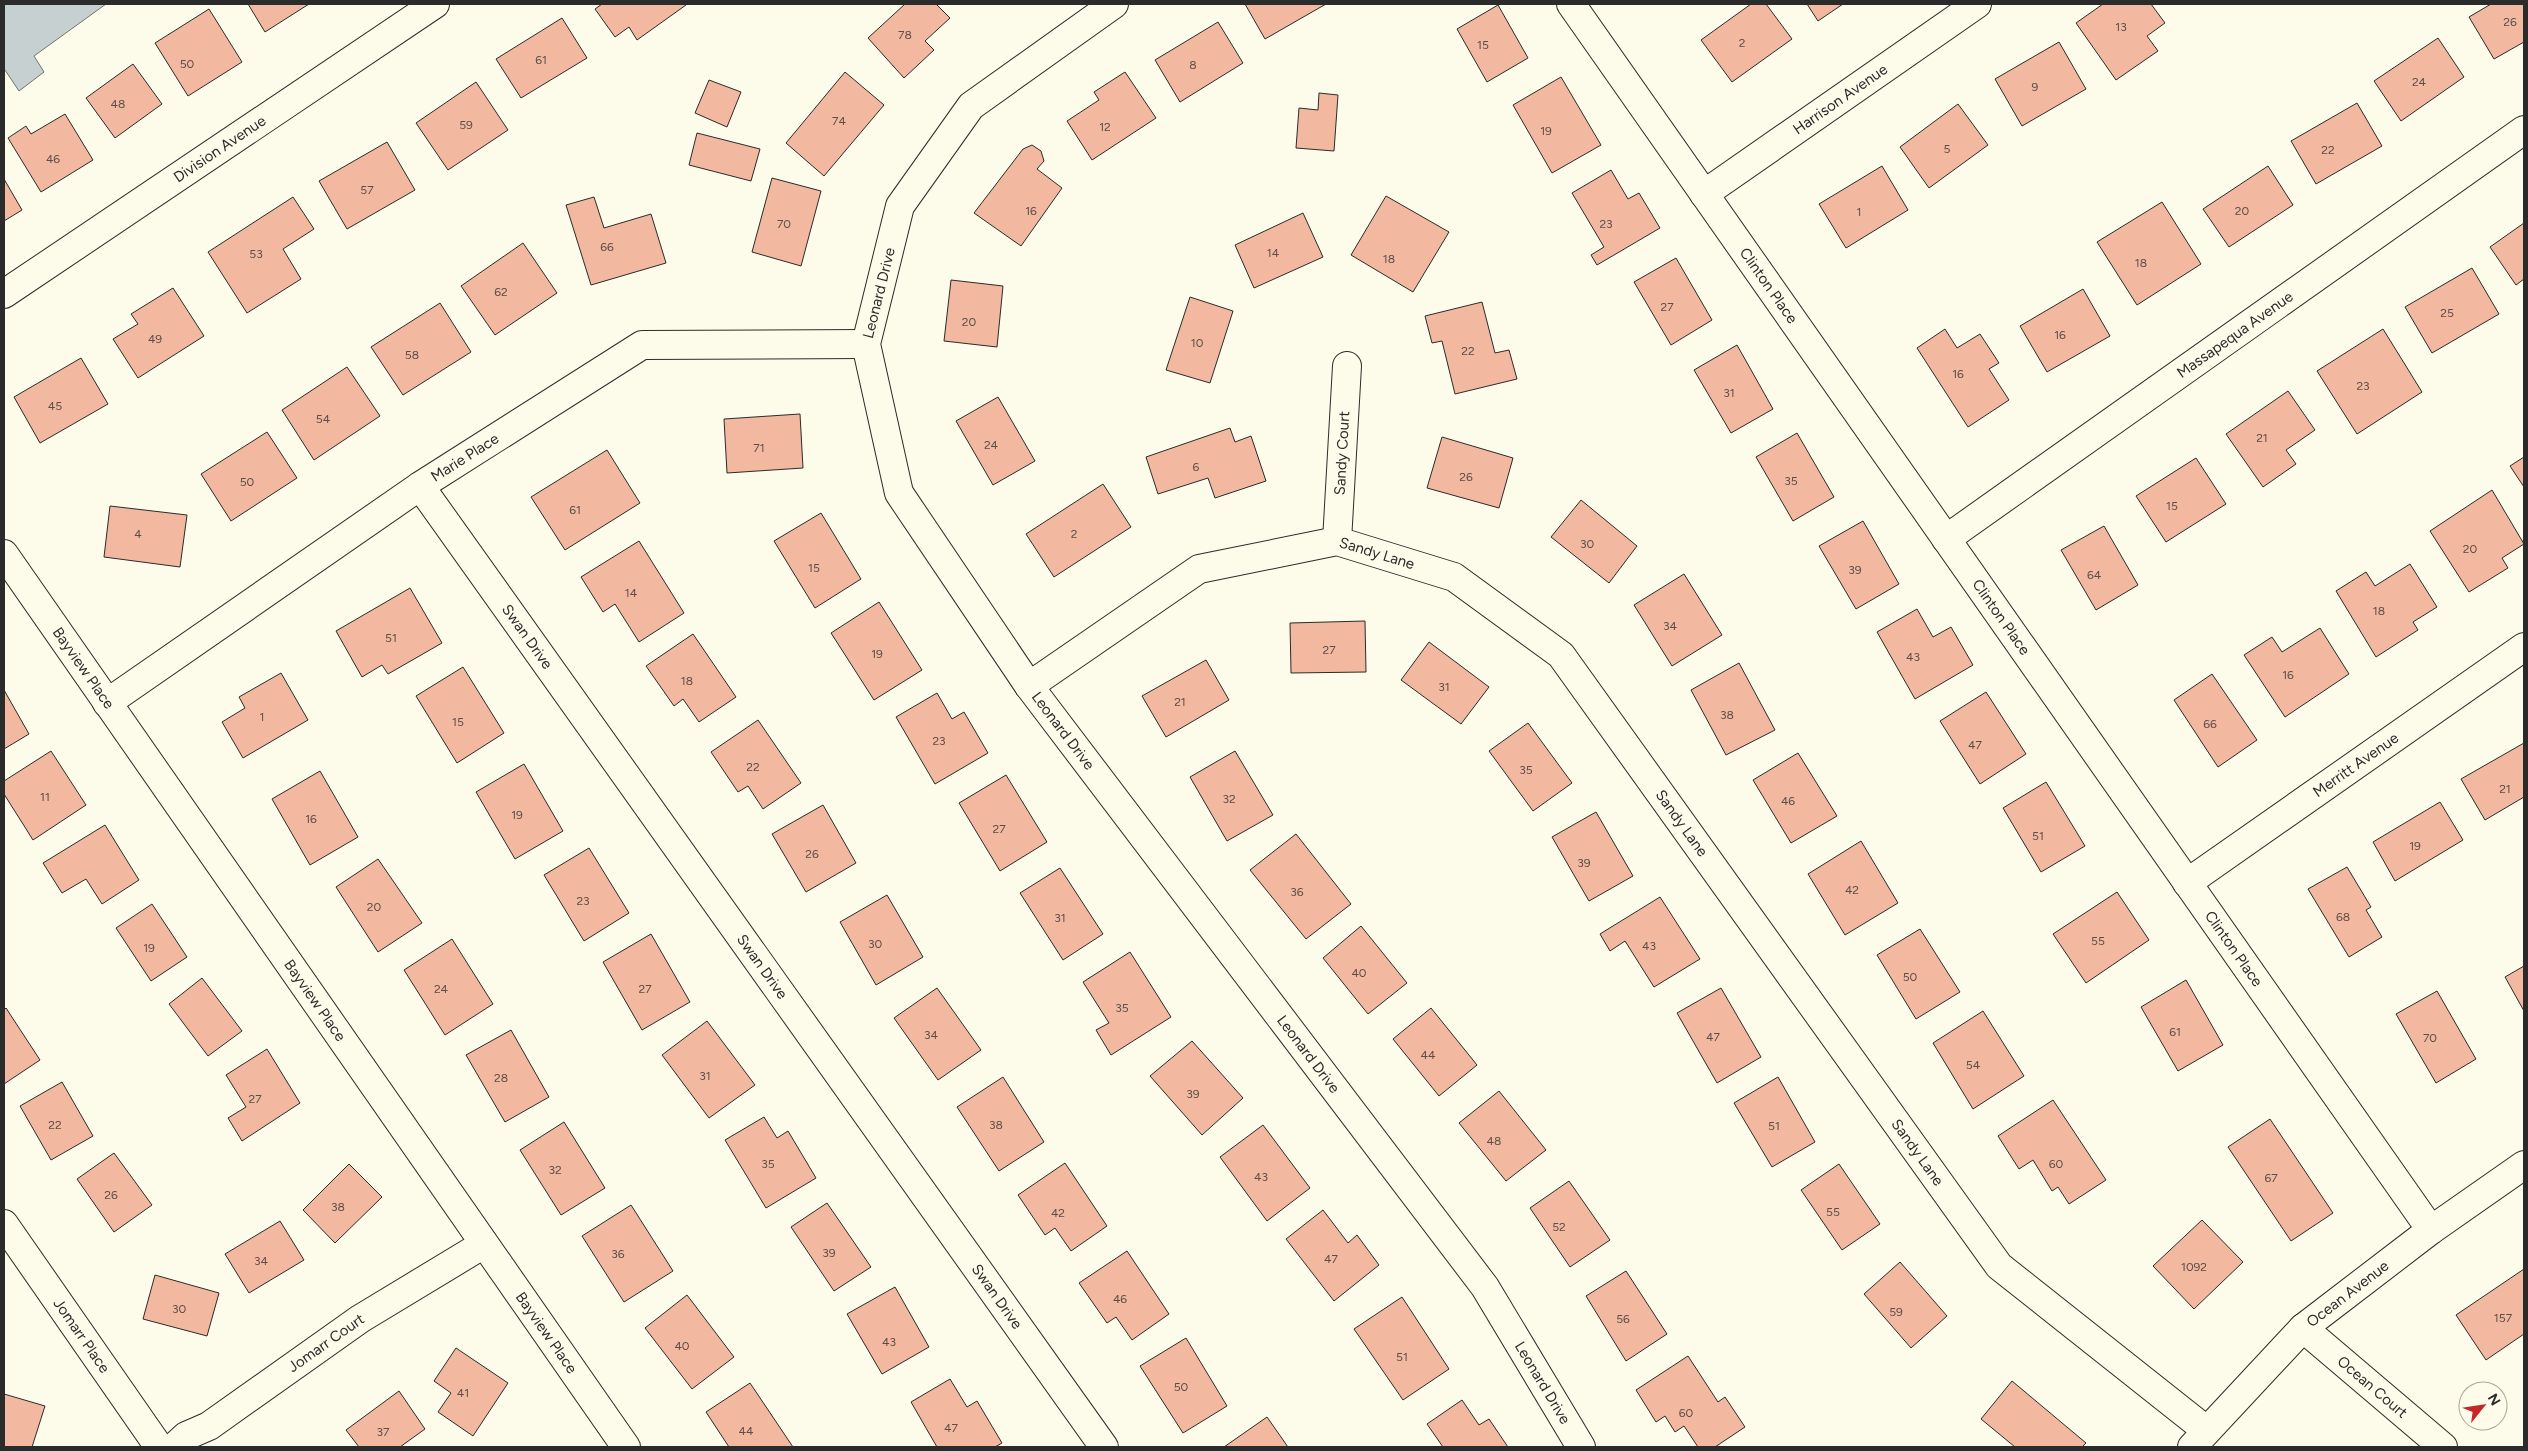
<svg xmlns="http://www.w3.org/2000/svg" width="2528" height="1451" viewBox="0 0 2528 1451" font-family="Figtree,sans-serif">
  <rect width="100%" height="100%" fill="#fdfbea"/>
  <polygon fill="#c7d0d0" stroke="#74746e" points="4,4 106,4 34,56 44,72 19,91 5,70 4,71"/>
  <g fill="#f2b8a0" stroke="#2b2b2b">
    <polygon points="248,4 309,4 265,32"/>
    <polygon points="602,4 685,4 686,5 637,40 629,27 615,37 595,9"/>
    <polygon points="905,4 936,4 950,18 925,41 934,50 904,78 868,38"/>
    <polygon points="1245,4 1326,4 1265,39"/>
    <polygon points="1751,4 1766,4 1792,39 1732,82 1701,40"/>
    <polygon points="1807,4 1843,4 1818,21"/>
    <polygon points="2103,4 2151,4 2165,23 2147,36 2158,51 2116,80 2076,23"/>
    <polygon points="2491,4 2524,4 2524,42 2494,59 2469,17"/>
    <polygon points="1498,5 1528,58 1487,82 1457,29"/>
    <polygon points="209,9 242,62 188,96 155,43"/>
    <polygon points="562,18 587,58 521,98 496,59"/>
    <polygon points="1218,22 1243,63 1180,102 1155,60"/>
    <polygon points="2438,38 2464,77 2401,121 2374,81"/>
    <polygon points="2059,42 2086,89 2022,126 1995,79"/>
    <polygon points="133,64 162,104 115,138 86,98"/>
    <polygon points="845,72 884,105 824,176 786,143"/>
    <polygon points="1125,72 1156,118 1092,160 1067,121 1099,100 1094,92"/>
    <polygon points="1561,77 1601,145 1552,173 1513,105"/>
    <polygon points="709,80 741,92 727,127 695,113"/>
    <polygon points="476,82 508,130 448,170 416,123"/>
    <polygon points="1319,93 1338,95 1334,151 1296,148 1299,108 1318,110"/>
    <polygon points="2357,103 2382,146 2316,184 2291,141"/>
    <polygon points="1958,104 1988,145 1929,188 1900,147"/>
    <polygon points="65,114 93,160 41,192 8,138 26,126 31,134"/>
    <polygon points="697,133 760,149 751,181 689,165"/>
    <polygon points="387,142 415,190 347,229 319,181"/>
    <polygon points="1032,145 1041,151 1044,161 1037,169 1062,188 1021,246 974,213 1023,149"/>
    <polygon points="1882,166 1908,210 1846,248 1819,204"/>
    <polygon points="2268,166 2293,205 2229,247 2203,209"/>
    <polygon points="1611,170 1628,199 1639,193 1660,228 1597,265 1591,255 1604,247 1572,193"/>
    <polygon points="772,178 821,191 801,266 752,252"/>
    <polygon points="4,179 22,210 4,221"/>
    <polygon points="1386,196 1449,232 1413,292 1351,255"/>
    <polygon points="293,197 314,229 283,249 301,279 247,313 208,252"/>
    <polygon points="594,197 604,228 651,214 666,263 591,285 566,205"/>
    <polygon points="2162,202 2201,264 2137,305 2097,242"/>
    <polygon points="1303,213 1323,257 1254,288 1235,245"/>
    <polygon points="2524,223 2524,279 2516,285 2490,247"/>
    <polygon points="523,243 557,293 495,335 461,286"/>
    <polygon points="1676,258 1712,320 1671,345 1634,282"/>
    <polygon points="2472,268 2499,314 2432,353 2405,307"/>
    <polygon points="951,280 1003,286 997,347 944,341"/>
    <polygon points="173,288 204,336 138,378 113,339 138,324 131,314"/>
    <polygon points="2083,289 2110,336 2047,372 2020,326"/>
    <polygon points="1190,297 1233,311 1210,383 1166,370"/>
    <polygon points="1482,302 1495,353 1509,350 1517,379 1455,394 1442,341 1432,343 1425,316"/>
    <polygon points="440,303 471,352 403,395 371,347"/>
    <polygon points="1945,329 1957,348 1980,334 1999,363 1989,369 2009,400 1968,427 1917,348"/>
    <polygon points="2383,329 2422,392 2357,434 2317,371"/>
    <polygon points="1737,345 1773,409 1731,433 1694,370"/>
    <polygon points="81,358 108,404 40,443 14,397"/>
    <polygon points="347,367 380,416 314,460 282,410"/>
    <polygon points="2288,391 2315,430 2286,450 2296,464 2263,487 2226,434"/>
    <polygon points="998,397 1035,461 993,485 956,421"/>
    <polygon points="800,414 803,468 727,473 724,419"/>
    <polygon points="1230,428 1235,442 1251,436 1266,481 1215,498 1208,478 1158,494 1146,457"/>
    <polygon points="267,432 297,478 231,521 201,474"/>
    <polygon points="1797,433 1834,497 1793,521 1756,457"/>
    <polygon points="1442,437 1513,458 1499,508 1427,488"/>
    <polygon points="607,450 640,503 565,550 531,497"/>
    <polygon points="2524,457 2524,487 2510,466"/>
    <polygon points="2196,458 2226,504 2166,542 2136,496"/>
    <polygon points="1103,484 1131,527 1054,577 1026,534"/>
    <polygon points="2492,490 2524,544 2502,558 2508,568 2469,592 2430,531"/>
    <polygon points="1581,500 1637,546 1609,583 1551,537"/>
    <polygon points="110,506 187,515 180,567 104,557"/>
    <polygon points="821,513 861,579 815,608 774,541"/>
    <polygon points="1863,521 1899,584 1856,609 1819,546"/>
    <polygon points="2104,526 2138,585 2096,610 2061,550"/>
    <polygon points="639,541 684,613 639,642 615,604 603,612 581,577"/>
    <polygon points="2410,564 2437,607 2413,622 2418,630 2376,657 2336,591 2366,572 2375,586"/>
    <polygon points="1684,574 1722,635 1672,666 1634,605"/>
    <polygon points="410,588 442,643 388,674 382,665 362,677 336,631"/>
    <polygon points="879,602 922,670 874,700 831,633"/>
    <polygon points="1917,609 1933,637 1951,627 1973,665 1915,699 1877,632"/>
    <polygon points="1365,621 1366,672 1291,673 1290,623"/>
    <polygon points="2320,628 2349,674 2285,717 2244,655 2272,637 2282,652"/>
    <polygon points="693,634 736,697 699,722 683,699 674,706 646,666"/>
    <polygon points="1429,642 1489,687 1461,724 1401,680"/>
    <polygon points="1206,660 1229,700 1166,737 1142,696"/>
    <polygon points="1739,663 1775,730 1726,755 1691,690"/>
    <polygon points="463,667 504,733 457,763 416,696"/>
    <polygon points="281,673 308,720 243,758 222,722 245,708 239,697"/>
    <polygon points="2212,674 2257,740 2218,767 2174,700"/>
    <polygon points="4,690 29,734 4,749"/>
    <polygon points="1986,692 2026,754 1980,784 1940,721"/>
    <polygon points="937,693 952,719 964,712 988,753 935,784 896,717"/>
    <polygon points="758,720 801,783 763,809 748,786 738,792 711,752"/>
    <polygon points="1528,723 1572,783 1533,811 1489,751"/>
    <polygon points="2524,743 2524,797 2485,820 2461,779"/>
    <polygon points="51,751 86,805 33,840 4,794 4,781"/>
    <polygon points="1235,751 1273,815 1227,841 1190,777"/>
    <polygon points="1798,753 1837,816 1791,843 1753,780"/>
    <polygon points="524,764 563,831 515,859 476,792"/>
    <polygon points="320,771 358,837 310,865 272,799"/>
    <polygon points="1006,775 1047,842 1000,871 959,803"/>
    <polygon points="2046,782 2085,846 2041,872 2003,808"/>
    <polygon points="2440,802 2463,840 2395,881 2373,842"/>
    <polygon points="823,805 856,863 806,892 772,834"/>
    <polygon points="1596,812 1633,876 1589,901 1552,837"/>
    <polygon points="105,825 139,880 102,904 86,879 62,893 43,863"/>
    <polygon points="1296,834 1351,904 1306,939 1250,870"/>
    <polygon points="1861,841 1898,903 1845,935 1808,874"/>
    <polygon points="589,848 629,913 584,941 544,875"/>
    <polygon points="378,859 422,923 378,952 336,887"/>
    <polygon points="2347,867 2371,907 2366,910 2382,937 2349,957 2308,889"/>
    <polygon points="1060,868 1103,934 1063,960 1020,893"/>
    <polygon points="2117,892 2149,940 2086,983 2053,934"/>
    <polygon points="887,895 923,957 876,985 840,922"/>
    <polygon points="1660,897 1700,959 1654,987 1625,941 1610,951 1600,934"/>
    <polygon points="152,904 187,957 151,981 116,928"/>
    <polygon points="1361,926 1407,983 1368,1014 1323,958"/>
    <polygon points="1920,929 1960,992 1916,1019 1877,955"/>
    <polygon points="651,934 690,1002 642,1030 603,962"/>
    <polygon points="452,939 493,1004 445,1035 404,970"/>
    <polygon points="1130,952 1171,1017 1111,1055 1096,1030 1109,1023 1083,982"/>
    <polygon points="2524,966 2524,1011 2505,977"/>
    <polygon points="202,978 242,1031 208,1056 169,1004"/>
    <polygon points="2186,980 2223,1045 2178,1071 2141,1007"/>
    <polygon points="937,988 981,1050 938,1080 894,1018"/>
    <polygon points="1721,988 1761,1057 1717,1083 1677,1013"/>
    <polygon points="2437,991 2476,1059 2436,1083 2396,1014"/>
    <polygon points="6,1008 40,1060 4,1084 4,1010"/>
    <polygon points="1431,1008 1477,1065 1439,1096 1393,1039"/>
    <polygon points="1983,1011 2024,1076 1973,1109 1933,1043"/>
    <polygon points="707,1021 755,1085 709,1118 662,1055"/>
    <polygon points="511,1030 549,1097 505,1122 466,1055"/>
    <polygon points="1192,1041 1243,1098 1202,1135 1150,1076"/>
    <polygon points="267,1049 300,1103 242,1141 228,1118 246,1107 226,1075"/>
    <polygon points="1003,1077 1044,1142 999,1171 957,1107"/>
    <polygon points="1778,1077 1815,1142 1772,1167 1734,1103"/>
    <polygon points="62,1082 93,1136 51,1160 20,1106"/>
    <polygon points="1499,1091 1546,1150 1506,1181 1459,1123"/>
    <polygon points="2053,1100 2106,1180 2069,1204 2058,1187 2052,1191 2033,1160 2019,1169 1998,1136"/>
    <polygon points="764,1117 777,1138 788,1131 816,1178 766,1208 725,1140"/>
    <polygon points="2270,1119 2333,1213 2291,1241 2228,1147"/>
    <polygon points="564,1122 605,1188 561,1215 520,1150"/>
    <polygon points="1263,1125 1310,1188 1267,1221 1220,1157"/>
    <polygon points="114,1153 152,1205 114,1232 77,1179"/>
    <polygon points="1065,1163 1107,1226 1071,1251 1055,1228 1045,1235 1018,1195"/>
    <polygon points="349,1164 382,1197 335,1243 303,1210"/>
    <polygon points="1839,1164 1880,1224 1842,1250 1801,1190"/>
    <polygon points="1569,1181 1610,1240 1570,1267 1530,1208"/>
    <polygon points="827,1203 871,1267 834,1291 791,1227"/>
    <polygon points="631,1205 673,1271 624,1302 582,1236"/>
    <polygon points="1323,1210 1348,1243 1357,1235 1379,1265 1334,1301 1286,1239"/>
    <polygon points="2202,1220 2243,1262 2194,1309 2153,1266"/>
    <polygon points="280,1221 304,1260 249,1293 225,1254"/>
    <polygon points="1127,1251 1169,1314 1132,1340 1116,1317 1107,1323 1079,1283"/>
    <polygon points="1900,1262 1947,1316 1911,1348 1864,1294"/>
    <polygon points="2524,1269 2524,1334 2486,1360 2456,1315"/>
    <polygon points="1626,1271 1667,1334 1626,1361 1586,1296"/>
    <polygon points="155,1275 219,1293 207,1336 143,1319"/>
    <polygon points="895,1287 929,1347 882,1374 847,1314"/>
    <polygon points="687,1295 734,1357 692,1389 645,1328"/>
    <polygon points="1402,1297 1449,1369 1403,1400 1354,1329"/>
    <polygon points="1186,1338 1227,1406 1183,1433 1140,1366"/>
    <polygon points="456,1348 508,1383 473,1436 438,1412 451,1393 434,1381"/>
    <polygon points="1688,1356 1718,1402 1725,1397 1745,1427 1715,1447 1698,1447 1684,1426 1675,1432 1665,1416 1656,1422 1636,1390"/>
    <polygon points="950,1379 967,1407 977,1401 1002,1443 995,1447 937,1447 911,1402"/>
    <polygon points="2012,1381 2086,1443 2082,1447 2015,1447 1981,1419"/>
    <polygon points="750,1383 793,1447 729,1447 706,1412"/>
    <polygon points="399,1391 425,1429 400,1447 359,1447 346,1430"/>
    <polygon points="4,1394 45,1406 32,1447 4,1447"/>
    <polygon points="1462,1400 1479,1425 1489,1419 1508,1447 1443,1447 1427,1424"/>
    <polygon points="1267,1417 1288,1447 1224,1447"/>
  </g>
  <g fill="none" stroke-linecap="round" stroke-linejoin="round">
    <g stroke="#2b2b2b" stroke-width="30">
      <g id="minor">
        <path id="s1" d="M1114,4L971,106L900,206L866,344L899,493L1029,686L1485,1287L1581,1447"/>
        <path id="s2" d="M1571,4L2431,1230"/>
        <path id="s3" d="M1704,194L1977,4"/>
        <path id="s4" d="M4,294L435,4"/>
        <path id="s5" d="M420,486L1104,1447"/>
        <path id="s6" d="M1946,539L2524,130"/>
        <path id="s7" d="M1337,541L1347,366"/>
        <path id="s8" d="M4,554L626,1447"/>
        <path id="s9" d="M1029,686L1199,569L1337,541L1454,577L1561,655L1999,1266L2206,1430"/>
        <path id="s10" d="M107,703L420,486L642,345L866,344"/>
        <path id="s11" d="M2187,883L2524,647"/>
        <path id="s12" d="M4,1224L159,1447"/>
        <path id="s13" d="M2303,1328L2443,1447"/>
        <path id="s14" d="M174,1447L186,1436L209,1426L360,1319L484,1244"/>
        <path id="s15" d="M2192,1447L2303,1328L2431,1230L2524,1165"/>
      </g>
    </g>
    <use href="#minor" stroke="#fdfbea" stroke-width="28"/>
  </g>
  <g text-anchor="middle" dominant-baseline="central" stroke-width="4" stroke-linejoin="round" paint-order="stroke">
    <g font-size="12" fill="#5d4e48">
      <text x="2510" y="22">26</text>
      <text x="2121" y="27">13</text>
      <text x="905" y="35">78</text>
      <text x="1742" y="43">2</text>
      <text x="1483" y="45">15</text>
      <text x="541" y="60">61</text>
      <text x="187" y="64">50</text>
      <text x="1193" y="65">8</text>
      <text x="2419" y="82">24</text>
      <text x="2035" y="87">9</text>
      <text x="118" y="104">48</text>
      <text x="839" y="121">74</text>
      <text x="466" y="125">59</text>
      <text x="1105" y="127">12</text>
      <text x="1546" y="131">19</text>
      <text x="1947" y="149">5</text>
      <text x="2328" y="150">22</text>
      <text x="53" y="159">46</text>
      <text x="367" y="190">57</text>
      <text x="1031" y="211">16</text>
      <text x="2242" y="211">20</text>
      <text x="1859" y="212">1</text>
      <text x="784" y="224">70</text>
      <text x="1606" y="224">23</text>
      <text x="607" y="247">66</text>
      <text x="1273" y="253">14</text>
      <text x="256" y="254">53</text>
      <text x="1389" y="259">18</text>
      <text x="2141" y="263">18</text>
      <text x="501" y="292">62</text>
      <text x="1667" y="307">27</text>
      <text x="2447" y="313">25</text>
      <text x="969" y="322">20</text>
      <text x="2060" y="335">16</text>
      <text x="155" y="339">49</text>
      <text x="1197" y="343">10</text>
      <text x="1468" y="351">22</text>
      <text x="412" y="355">58</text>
      <text x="1958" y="374">16</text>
      <text x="2363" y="386">23</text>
      <text x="1729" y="393">31</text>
      <text x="55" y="406">45</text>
      <text x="323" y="419">54</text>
      <text x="2262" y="438">21</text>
      <text x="991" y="445">24</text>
      <text x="759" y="448">71</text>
      <text x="1196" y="467">6</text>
      <text x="1466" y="477">26</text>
      <text x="1791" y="481">35</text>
      <text x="247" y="482">50</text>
      <text x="2172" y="506">15</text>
      <text x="575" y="510">61</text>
      <text x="138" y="534">4</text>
      <text x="1074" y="534">2</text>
      <text x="1587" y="544">30</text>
      <text x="2470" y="549">20</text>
      <text x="814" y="568">15</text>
      <text x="1855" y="570">39</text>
      <text x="2094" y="575">64</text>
      <text x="631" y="593">14</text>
      <text x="2379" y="611">18</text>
      <text x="1670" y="626">34</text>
      <text x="391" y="638">51</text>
      <text x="1329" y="650">27</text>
      <text x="877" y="654">19</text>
      <text x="1913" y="657">43</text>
      <text x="2288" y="675">16</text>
      <text x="687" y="681">18</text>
      <text x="1444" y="687">31</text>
      <text x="1180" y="702">21</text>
      <text x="1727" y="715">38</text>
      <text x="262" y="717">1</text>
      <text x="458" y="722">15</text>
      <text x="2210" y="724">66</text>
      <text x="939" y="741">23</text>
      <text x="1975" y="745">47</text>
      <text x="753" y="767">22</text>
      <text x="1526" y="770">35</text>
      <text x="2505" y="789">21</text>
      <text x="45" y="797">11</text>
      <text x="1229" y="799">32</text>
      <text x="1788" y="801">46</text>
      <text x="517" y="815">19</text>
      <text x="311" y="819">16</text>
      <text x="999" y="829">27</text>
      <text x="2038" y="836">51</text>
      <text x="2415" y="846">19</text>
      <text x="812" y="854">26</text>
      <text x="1584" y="863">39</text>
      <text x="1852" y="890">42</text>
      <text x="1297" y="892">36</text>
      <text x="583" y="901">23</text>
      <text x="374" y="907">20</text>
      <text x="2343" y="917">68</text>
      <text x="1060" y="918">31</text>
      <text x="2098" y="941">55</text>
      <text x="875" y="944">30</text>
      <text x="1649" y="946">43</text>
      <text x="149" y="948">19</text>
      <text x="1359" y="973">40</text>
      <text x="1910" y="977">50</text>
      <text x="441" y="989">24</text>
      <text x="645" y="989">27</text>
      <text x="1122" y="1008">35</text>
      <text x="2175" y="1032">61</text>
      <text x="931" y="1035">34</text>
      <text x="1713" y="1037">47</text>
      <text x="2430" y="1038">70</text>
      <text x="1428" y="1055">44</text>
      <text x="1973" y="1065">54</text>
      <text x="705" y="1076">31</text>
      <text x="501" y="1078">28</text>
      <text x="1193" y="1094">39</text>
      <text x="255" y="1099">27</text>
      <text x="55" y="1125">22</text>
      <text x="996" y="1125">38</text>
      <text x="1774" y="1126">51</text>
      <text x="1494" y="1141">48</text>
      <text x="768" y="1164">35</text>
      <text x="2056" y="1164">60</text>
      <text x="555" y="1170">32</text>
      <text x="1261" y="1177">43</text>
      <text x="2271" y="1178">67</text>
      <text x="111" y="1195">26</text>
      <text x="338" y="1207">38</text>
      <text x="1833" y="1212">55</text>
      <text x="1058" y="1213">42</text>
      <text x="1559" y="1227">52</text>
      <text x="829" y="1253">39</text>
      <text x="618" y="1254">36</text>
      <text x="1331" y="1259">47</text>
      <text x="261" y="1261">34</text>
      <text x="2194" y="1267">1092</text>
      <text x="1120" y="1299">46</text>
      <text x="179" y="1309">30</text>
      <text x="1896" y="1312">59</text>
      <text x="2503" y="1318">157</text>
      <text x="1623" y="1319">56</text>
      <text x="889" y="1342">43</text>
      <text x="682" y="1346">40</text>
      <text x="1402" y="1357">51</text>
      <text x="1181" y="1387">50</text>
      <text x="463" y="1393">41</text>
      <text x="1686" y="1413">60</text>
      <text x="951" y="1428">47</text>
      <text x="746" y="1431">44</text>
      <text x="383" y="1432">37</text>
    </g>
    <g font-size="15" fill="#2b2b2b" stroke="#fdfbea">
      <text stroke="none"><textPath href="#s3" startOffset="166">Harrison Avenue</textPath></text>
      <text stroke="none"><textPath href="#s4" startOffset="260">Division Avenue</textPath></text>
      <text stroke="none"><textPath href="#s2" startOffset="344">Clinton Place</textPath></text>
      <text transform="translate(879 293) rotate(-76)">Leonard Drive</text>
      <text stroke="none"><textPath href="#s6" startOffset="354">Massapequa Avenue</textPath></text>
      <text stroke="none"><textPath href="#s7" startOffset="88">Sandy Court</textPath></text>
      <text stroke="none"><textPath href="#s10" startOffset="434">Marie Place</textPath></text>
      <text stroke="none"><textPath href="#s9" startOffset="389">Sandy Lane</textPath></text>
      <text stroke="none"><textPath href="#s2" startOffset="749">Clinton Place</textPath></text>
      <text stroke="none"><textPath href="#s5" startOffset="185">Swan Drive</textPath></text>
      <text stroke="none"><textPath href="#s8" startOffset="139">Bayview Place</textPath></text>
      <text stroke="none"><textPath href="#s1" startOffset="882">Leonard Drive</textPath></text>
      <text stroke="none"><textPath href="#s11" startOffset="206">Merritt Avenue</textPath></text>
      <text stroke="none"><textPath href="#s9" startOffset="809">Sandy Lane</textPath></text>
      <text stroke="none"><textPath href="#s2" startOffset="1154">Clinton Place</textPath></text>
      <text stroke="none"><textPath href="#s5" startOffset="590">Swan Drive</textPath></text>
      <text stroke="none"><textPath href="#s8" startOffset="544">Bayview Place</textPath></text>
      <text stroke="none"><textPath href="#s1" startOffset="1288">Leonard Drive</textPath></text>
      <text stroke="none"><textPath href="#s9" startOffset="1214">Sandy Lane</textPath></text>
      <text stroke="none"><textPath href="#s15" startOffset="219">Ocean Avenue</textPath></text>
      <text stroke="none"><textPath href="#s5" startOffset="995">Swan Drive</textPath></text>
      <text stroke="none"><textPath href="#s8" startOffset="949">Bayview Place</textPath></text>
      <text stroke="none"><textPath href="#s12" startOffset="136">Jomarr Place</textPath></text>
      <text stroke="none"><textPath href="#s14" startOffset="185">Jomarr Court</textPath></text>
      <text stroke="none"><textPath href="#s1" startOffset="1692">Leonard Drive</textPath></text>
      <text stroke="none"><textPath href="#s13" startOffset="91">Ocean Court</textPath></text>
    </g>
  </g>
  <rect width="2528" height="1451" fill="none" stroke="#2b2b2b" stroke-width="10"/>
  <g transform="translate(2483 1406) rotate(60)"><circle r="24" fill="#fdfbea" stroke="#a9a89e"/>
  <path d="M0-4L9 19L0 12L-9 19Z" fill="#c62828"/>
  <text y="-8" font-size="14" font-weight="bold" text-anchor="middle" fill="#2b2b2b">N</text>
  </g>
</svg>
